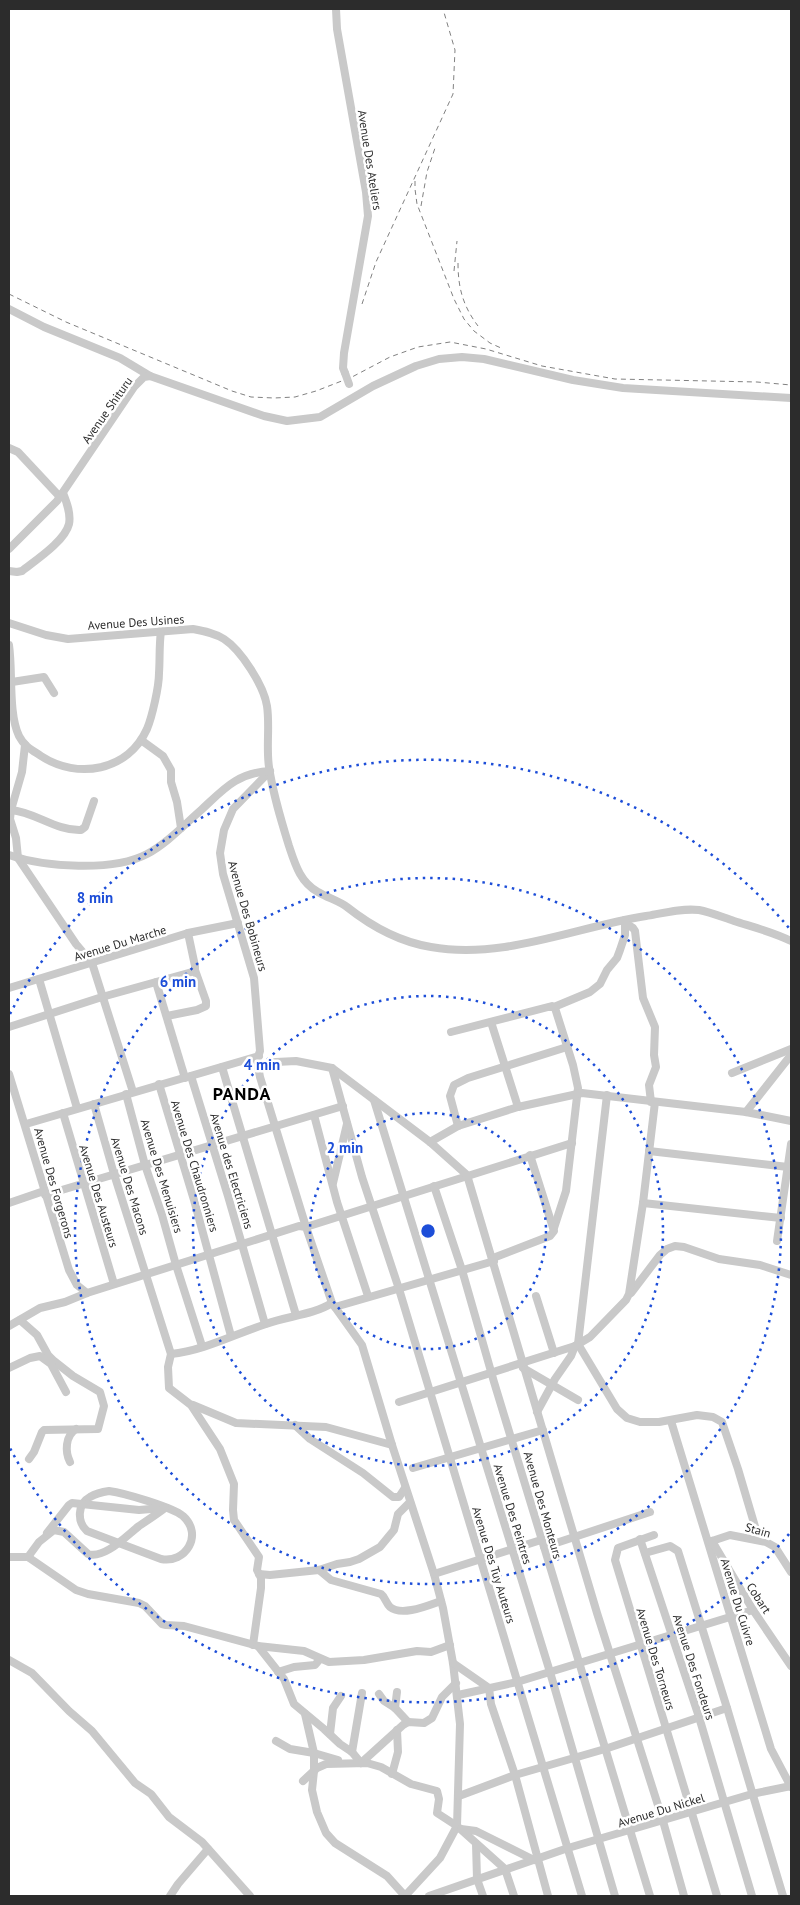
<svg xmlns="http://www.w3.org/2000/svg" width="800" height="1905" viewBox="0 0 800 1905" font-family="'PT Sans',sans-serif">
  <rect width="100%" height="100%" fill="#fff"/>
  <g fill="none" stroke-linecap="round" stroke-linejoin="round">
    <g stroke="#c9c9c9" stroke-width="8">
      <polyline points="336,9 337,29 366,192 368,216 344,353 343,368 345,373"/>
      <polyline points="9,309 44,327 120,358 150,376"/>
      <polyline points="9,448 18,452 60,497"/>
      <polyline points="9,549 57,501 134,387 144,377 150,376 264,416 287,421 320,417 373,386 416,366 439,359 462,357 484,359 573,380 623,388 791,398"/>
      <path d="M9,571L17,572L22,571C36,560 65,541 69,524C71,514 67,503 63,493"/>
      <path d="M9,623L46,635L68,639L193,629C204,631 215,633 224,639C241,650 264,686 267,706C270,726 266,747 269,767C273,794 281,820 289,846C295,864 300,882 318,892C328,898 339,901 347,907C371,926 400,942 431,947C504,960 575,927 646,916C663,913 682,908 699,910C710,912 722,917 734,921C753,927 773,932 791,941"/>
      <path d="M9,645C13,671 8,713 19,736C24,746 32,750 41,756C78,780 128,771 147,729C152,717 159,687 159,673C160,659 159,646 161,631"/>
      <polyline points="12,682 44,677 54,693"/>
      <polyline points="141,740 163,756 171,770 171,782 177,802 181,828"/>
      <polyline points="25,745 22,772 11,810 10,819 16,838 18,858 76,944 92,963 133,1092"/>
      <polyline points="270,771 233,809 224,830 220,853 223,874 254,978 260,1051 257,1060 260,1077 306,1227 572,1143"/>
      <path d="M11,810C35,812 56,831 81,830L85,827L94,801"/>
      <path d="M9,855C44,867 113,872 147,854C166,844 183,826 200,811C223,790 236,773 270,771"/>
      <polyline points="625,923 633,928 635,931 643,998 655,1027 654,1055 656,1067 649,1085 651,1102"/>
      <polyline points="39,979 77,1108"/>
      <polyline points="156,982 185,1078"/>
      <polyline points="9,988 188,933 238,923"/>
      <polyline points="554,1007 590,992 600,984 607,970 617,958 620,950 625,935 625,920"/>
      <polyline points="167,1016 197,1010 206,1006 206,1001 195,970"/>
      <polyline points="491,1022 518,1107"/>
      <polyline points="9,1027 102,997 192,972 195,970 195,966 188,933"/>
      <polyline points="451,1032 552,1006 555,1008 573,1065 578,1088 566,1191 554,1228"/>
      <polyline points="258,1066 276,1062 296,1061 332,1068 430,1142 467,1175 597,1613 663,1821 684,1896"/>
      <polyline points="222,1067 296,1315"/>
      <polyline points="332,1068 362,1177 399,1289 582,1896"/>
      <polyline points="732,1073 791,1049"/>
      <polyline points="9,1074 69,1270 77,1285 87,1293"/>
      <polyline points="191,1076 228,1196 265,1324"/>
      <polyline points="159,1084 194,1200 231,1336"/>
      <polyline points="126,1094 145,1165 162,1215 176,1265 202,1346"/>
      <polyline points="607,1095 578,1344 617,1409 627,1418 640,1422 659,1422 697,1415 713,1417 722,1422 738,1469 759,1540"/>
      <polyline points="374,1100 550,1672 615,1896"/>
      <polyline points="94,1104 114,1174 171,1354 168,1367 169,1388 191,1405 220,1449 234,1484 233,1510 234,1520 259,1557 257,1570 261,1578 261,1588 253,1645"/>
      <polyline points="746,1112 791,1055"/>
      <polyline points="63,1113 114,1284"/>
      <polyline points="314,1115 337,1202 368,1296"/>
      <polyline points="26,1124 259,1056"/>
      <polyline points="458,1126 450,1096 454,1085 468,1078 567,1047"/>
      <polyline points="430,1142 458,1126 518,1107 582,1093 746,1112 791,1121"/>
      <polyline points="649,1151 788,1167"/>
      <polyline points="333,1183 347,1124"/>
      <polyline points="434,1186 462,1270 494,1382 650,1896"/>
      <polyline points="45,1195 343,1106"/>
      <polyline points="9,1203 44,1191"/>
      <polyline points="643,1203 781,1218"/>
      <polyline points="777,1241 791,1144"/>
      <polyline points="493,1258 550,1236 554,1231 530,1155"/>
      <polyline points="631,1293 660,1255 667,1249 675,1246 684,1247 719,1259 760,1265 791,1275"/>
      <polyline points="536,1296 554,1353"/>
      <polyline points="335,1307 494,1261"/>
      <polyline points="20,1320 37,1335 48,1355 54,1361 73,1376 100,1392 104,1406 98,1429 44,1430 42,1432 34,1452 29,1459"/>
      <polyline points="9,1326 40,1308 65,1302 87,1293 299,1226 306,1227 332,1303 362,1345 392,1445 434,1574 443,1608 453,1663 460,1724 457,1826 440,1858 405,1896"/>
      <path d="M171,1354C203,1351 235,1334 266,1324C287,1316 313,1315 332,1303"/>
      <polyline points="9,1368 30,1358 40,1356 51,1364 66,1392"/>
      <polyline points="523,1368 578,1400"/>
      <polyline points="399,1402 575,1346 590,1337 626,1300 629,1294 643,1203 655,1102"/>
      <polyline points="193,1405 236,1423 326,1427 392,1445"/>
      <polyline points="537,1412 555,1379 571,1356 575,1346"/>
      <polyline points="671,1421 771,1749 791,1787"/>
      <polyline points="295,1425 310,1439 363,1473 393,1497 399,1497 405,1488"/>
      <path d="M70,1462C65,1452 65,1436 76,1429"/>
      <polyline points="413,1468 543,1430"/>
      <path d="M109,1491C124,1493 172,1507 183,1516C204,1535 185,1564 161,1559L87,1531C77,1522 77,1504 90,1497C95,1494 102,1492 109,1491Z"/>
      <polyline points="47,1533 69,1505 72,1503 139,1510 163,1508"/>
      <polyline points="654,1535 618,1548 615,1560 717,1896"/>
      <polyline points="640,1539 699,1717 752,1896"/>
      <polyline points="712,1541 753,1610 791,1666"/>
      <polyline points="709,1542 730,1535 766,1542 775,1547 791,1572"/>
      <polyline points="544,1547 650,1512"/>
      <polyline points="645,1553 670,1546 678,1551 727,1708 783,1896"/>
      <polyline points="9,1557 28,1557 76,1590 88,1594 139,1603 145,1606 162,1624 166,1625 184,1626 258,1646 304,1651 329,1662 364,1660 417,1651 431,1652 450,1645"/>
      <path d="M28,1557L39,1542L54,1530L64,1532L88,1554C105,1559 126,1536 139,1526C148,1520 157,1514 165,1508"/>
      <path d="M319,1570L331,1580L381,1594C385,1597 386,1603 390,1607C402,1617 429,1605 441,1601"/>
      <polyline points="259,1574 270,1575 319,1570 337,1564 350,1562 359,1559 380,1547 394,1530 398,1514 410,1502"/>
      <polyline points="434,1574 541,1540"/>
      <polyline points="258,1646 284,1679 294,1704 324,1729 340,1744 352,1752 361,1763"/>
      <polyline points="9,1660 32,1673 69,1711 92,1731 135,1783 151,1794 169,1817 202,1842 250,1896"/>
      <polyline points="453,1663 489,1688 491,1704 515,1775 548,1896"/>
      <polyline points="278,1672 294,1667 315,1665 320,1659"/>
      <polyline points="379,1694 384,1701 395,1708 408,1722"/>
      <polyline points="458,1695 517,1682 753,1610"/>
      <polyline points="395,1708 397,1692"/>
      <polyline points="305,1714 314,1753 314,1771 312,1790 317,1812 326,1833 335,1843 387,1876 405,1896"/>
      <polyline points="330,1734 333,1708 341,1696"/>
      <polyline points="276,1741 290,1749 314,1753 338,1760"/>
      <polyline points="352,1752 362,1693"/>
      <polyline points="361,1763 403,1725 408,1722 424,1723 432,1718 442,1697 456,1683"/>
      <polyline points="392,1774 398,1752 397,1730"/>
      <polyline points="303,1781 317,1768 326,1764 367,1763 381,1767 411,1784 437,1791 439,1799 437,1813 457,1826 505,1869 514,1896"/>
      <polyline points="459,1796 515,1775 605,1749 727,1708"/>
      <polyline points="461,1829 476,1831 534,1860"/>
      <polyline points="476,1844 477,1879 483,1896"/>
      <polyline points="170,1896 178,1884 208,1849"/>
      <polyline points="429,1896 568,1848 752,1794 791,1786"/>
    </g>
    <g stroke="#818181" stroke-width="1" stroke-dasharray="5 4" stroke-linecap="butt">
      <polyline points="415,181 415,189 417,204 454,299 464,319 474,331 490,343 501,348"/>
      <polyline points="421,206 427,172 435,148"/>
      <path d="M458,263C458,288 463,306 478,326"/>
      <polyline points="454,271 457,241"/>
      <polyline points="9,294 66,322 232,391 251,397 274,398 295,397 316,391 352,377 390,357 418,347 450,342 486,349 542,366 615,379 757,382 791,385"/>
      <polyline points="362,304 376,262 453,94 455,50 443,9"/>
    </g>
    <polyline stroke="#c9c9c9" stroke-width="8" points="345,373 349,384"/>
  </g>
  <g fill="none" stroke="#1d4ed8" stroke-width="2.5" stroke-dasharray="2.5 5">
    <circle cx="428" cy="1231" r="118"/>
    <circle cx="428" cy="1231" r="235"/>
    <circle cx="428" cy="1231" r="353"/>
    <path d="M789 1534A471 471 0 0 1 10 1448M10 1014A471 471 0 0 1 789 928"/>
  </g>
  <g text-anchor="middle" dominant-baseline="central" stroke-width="5" stroke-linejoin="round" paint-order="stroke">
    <g font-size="12" fill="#2c2c2c" stroke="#fff">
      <text transform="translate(370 160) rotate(81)">Avenue Des Ateliers</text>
      <text transform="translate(107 410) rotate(-55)">Avenue Shituru</text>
      <text transform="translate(136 622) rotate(-4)">Avenue Des Usines</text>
      <text transform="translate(248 916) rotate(74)">Avenue Des Bobineurs</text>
      <text transform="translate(120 943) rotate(-17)">Avenue Du Marche</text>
      <text transform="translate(195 1166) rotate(73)">Avenue Des Chaudronniers</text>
      <text transform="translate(232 1171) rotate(73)">Avenue des Electriciens</text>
      <text transform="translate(162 1176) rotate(73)">Avenue Des Menuisiers</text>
      <text transform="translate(54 1183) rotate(74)">Avenue Des Forgerons</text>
      <text transform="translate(130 1186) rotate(73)">Avenue Des Macons</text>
      <text transform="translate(99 1196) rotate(73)">Avenue Des Austeurs</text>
      <text transform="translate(543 1505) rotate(74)">Avenue Des Monteurs</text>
      <text transform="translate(513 1514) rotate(73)">Avenue Des Peintres</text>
      <text transform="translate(758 1530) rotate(16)">Stain</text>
      <text transform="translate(494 1565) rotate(73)">Avenue Des Tuy Auteurs</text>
      <text transform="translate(759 1598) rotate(57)">Cobart</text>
      <text transform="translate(738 1602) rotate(73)">Avenue Du Cuivre</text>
      <text transform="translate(656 1659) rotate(73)">Avenue Des Torneurs</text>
      <text transform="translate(694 1667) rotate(72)">Avenue Des Fondeurs</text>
      <text transform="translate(661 1810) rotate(-17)">Avenue Du Nickel</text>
    </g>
    <g font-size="18" font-weight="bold" letter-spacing="1" fill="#000" stroke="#fff">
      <text x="242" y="1093">PANDA</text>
    </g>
  </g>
  <circle cx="428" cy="1231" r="8" fill="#1d4ed8" stroke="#fff" stroke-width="2.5"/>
  <g font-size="15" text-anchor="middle" font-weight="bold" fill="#1d4ed8" stroke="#fff" stroke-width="5" stroke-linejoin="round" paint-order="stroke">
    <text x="95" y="903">8 min</text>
    <text x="178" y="987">6 min</text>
    <text x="262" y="1070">4 min</text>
    <text x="345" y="1153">2 min</text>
  </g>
  <rect width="800" height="1905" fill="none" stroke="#2c2c2c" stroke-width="20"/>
</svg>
